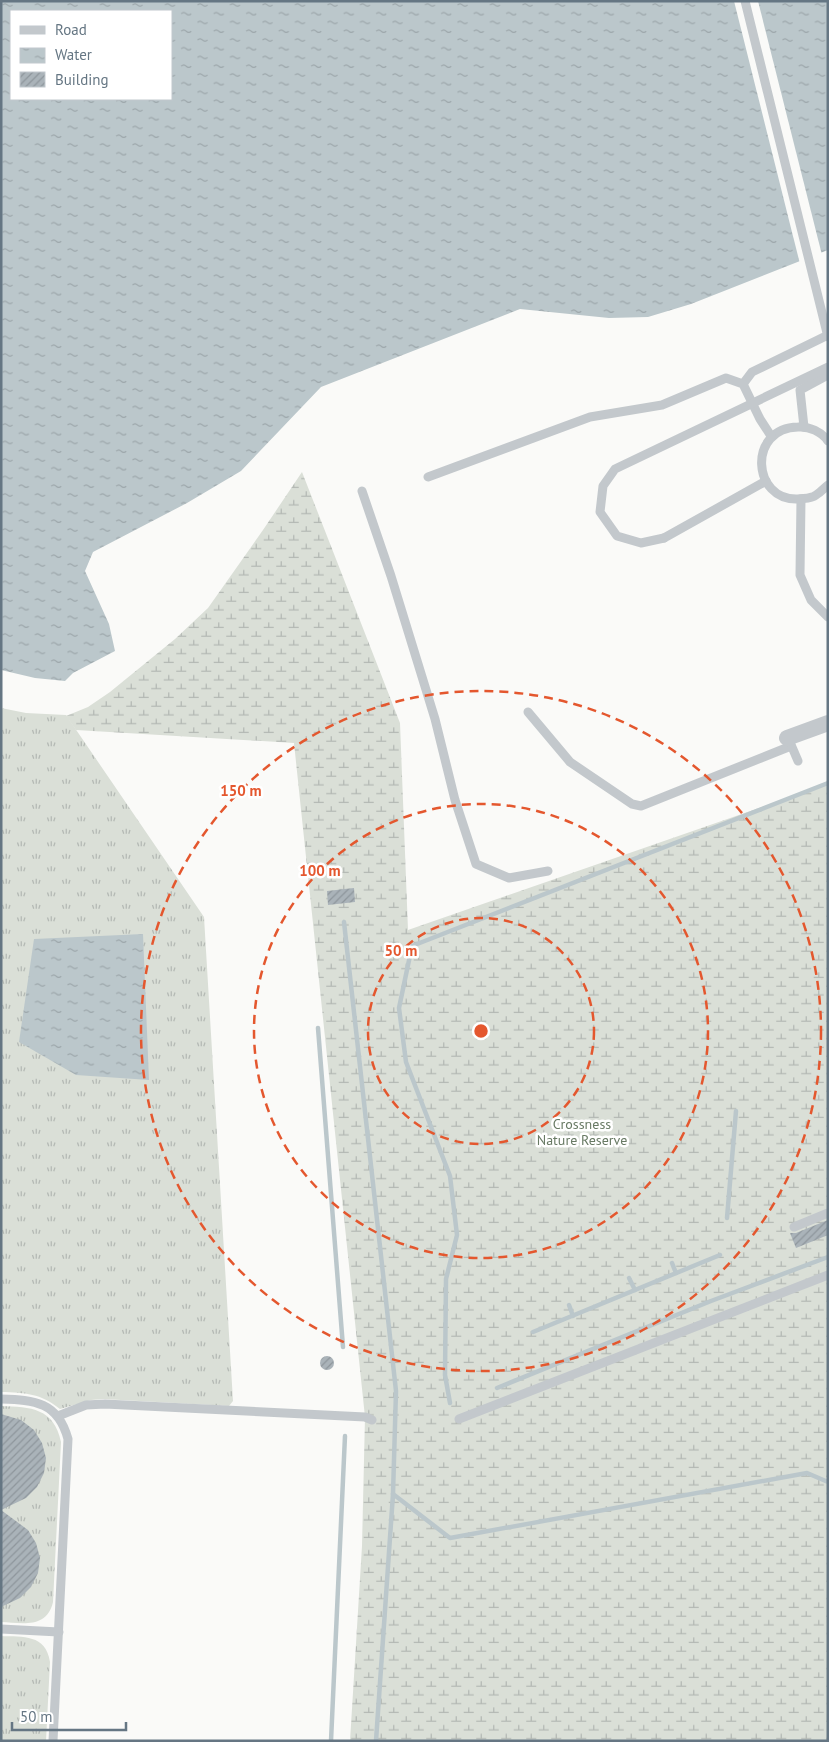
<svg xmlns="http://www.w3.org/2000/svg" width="829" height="1742" viewBox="0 0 829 1742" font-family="'PT Sans',sans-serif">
  <defs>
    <pattern id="grass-tufts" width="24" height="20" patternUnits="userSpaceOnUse" patternTransform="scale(1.25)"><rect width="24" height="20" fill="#dadfd7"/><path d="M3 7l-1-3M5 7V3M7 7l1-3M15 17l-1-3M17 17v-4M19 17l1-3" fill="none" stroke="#b4b9b4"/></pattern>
    <pattern id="wetland-marsh" width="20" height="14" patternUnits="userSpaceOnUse" patternTransform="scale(1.25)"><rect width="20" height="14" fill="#dadfd7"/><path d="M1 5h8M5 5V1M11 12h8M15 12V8" fill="none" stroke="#b4b9b4"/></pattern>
    <pattern id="water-ripples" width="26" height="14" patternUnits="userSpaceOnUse" patternTransform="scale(1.25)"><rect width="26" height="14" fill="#bbc7cb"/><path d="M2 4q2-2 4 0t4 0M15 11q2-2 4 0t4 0" fill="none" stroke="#9ca6aa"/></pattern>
    <pattern id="building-hatch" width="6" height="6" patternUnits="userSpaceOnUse" patternTransform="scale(1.25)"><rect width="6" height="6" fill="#aab3b9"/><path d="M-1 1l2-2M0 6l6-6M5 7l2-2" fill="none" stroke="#8e969c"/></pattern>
  </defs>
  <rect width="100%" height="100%" fill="#fafaf8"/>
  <g fill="url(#grass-tufts)">
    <path d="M1,708L26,713L66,715L204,917L233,1401L229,1406L103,1399L91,1400L60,1409C40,1393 26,1393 1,1392Z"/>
    <path d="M1,1406C31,1407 54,1408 61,1442L53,1602C47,1629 22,1623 1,1622Z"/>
    <path d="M1,1636C23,1637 46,1634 50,1662L46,1741H1Z"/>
  </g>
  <polygon fill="url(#wetland-marsh)" points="302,472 400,723 408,930 828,784 828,1741 350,1741 362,1546 365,1417 294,743 76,730 66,716 88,707 110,692 175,639 208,608 263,530"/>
  <g fill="url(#water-ripples)" fill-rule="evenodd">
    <path d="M1,1H828V250L691,304L648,317L609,318L520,309L321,387L241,471L187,503L93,552L85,571L109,624L115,651L73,673L65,681L35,678L1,670ZM11,11H171V99H11Z"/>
    <polygon points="143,934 149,1080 76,1075 19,1042 34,939"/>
  </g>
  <polygon fill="#fafaf8" points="734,1 758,1 822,255 800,264"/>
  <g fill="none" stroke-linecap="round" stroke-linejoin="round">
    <g stroke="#bbc7cb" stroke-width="4.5">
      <polyline points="344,922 396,1391 393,1494 376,1741"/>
      <polyline points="318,1028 343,1347"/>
      <polyline points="727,1218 736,1111"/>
      <polyline points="672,1263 676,1273"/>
      <polyline points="629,1278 635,1290"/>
      <polyline points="569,1305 573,1316"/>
      <polyline points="533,1332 720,1255"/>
      <polyline points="497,1388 711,1301 828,1257"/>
      <polyline points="450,1403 445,1375 446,1279 457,1235 450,1176 406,1062 399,1008 412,946 828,783"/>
      <polyline points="393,1494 450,1538 807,1473 828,1482"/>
      <polyline points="331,1741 345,1436"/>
    </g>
  </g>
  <g fill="url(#building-hatch)">
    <polygon points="354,888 355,902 328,905 327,891"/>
    <polygon points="828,1220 828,1235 796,1248 790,1233 796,1233"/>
    <circle cx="327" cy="1363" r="7"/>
    <polygon points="1,1414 21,1420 34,1430 42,1443 46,1458 44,1473 37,1487 26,1498 1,1510"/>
    <polygon points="1,1510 28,1530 36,1543 40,1558 38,1573 31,1587 20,1598 1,1607"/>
  </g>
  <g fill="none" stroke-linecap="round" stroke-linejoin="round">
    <g stroke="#c3c8cc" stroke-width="9">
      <polyline points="743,384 752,372 828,335"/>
      <polyline points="804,427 800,390 828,375"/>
      <path d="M828,441C822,432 809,426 798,427C747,428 752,501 798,499C804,498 811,499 816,495C821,492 824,488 828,485"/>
      <polyline points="428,477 590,417 662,405 726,378 743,384 760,419 771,436"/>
      <polyline points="362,491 391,576 435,719 455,800 476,864 509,878 548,871"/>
      <polyline points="801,499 800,575 811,600 828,617"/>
      <polyline points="664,538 766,481"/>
      <polyline points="528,712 570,762 632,804 641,806 791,746"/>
      <polyline points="789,740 798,761"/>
      <polyline points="794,1227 828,1213"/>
      <path d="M1,1399C35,1400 58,1402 68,1439L53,1741"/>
      <polyline points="58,1416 86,1405 105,1404 365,1417 372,1420"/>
      <polyline points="459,1419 828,1275"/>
      <polyline points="1,1629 59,1632"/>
    </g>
    <polyline stroke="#c3c8cc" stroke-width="16" points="787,738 828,723"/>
    <g stroke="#c3c8cc" stroke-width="9">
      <polyline points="745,1 828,337"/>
      <polyline points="664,538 641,543 617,536 600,512 603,486 615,469 828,367"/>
    </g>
  </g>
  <g fill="none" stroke="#e4572e" stroke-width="2.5" stroke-dasharray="9 6">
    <circle cx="481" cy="1031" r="113"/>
    <circle cx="481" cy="1031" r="227"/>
    <circle cx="481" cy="1031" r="340"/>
  </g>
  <g text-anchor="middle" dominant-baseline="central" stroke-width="5" stroke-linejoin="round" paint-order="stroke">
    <g font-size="14" fill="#687a64" stroke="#fff">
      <text x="582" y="1124">Crossness<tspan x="582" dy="16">Nature Reserve</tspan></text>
    </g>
  </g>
  <circle cx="481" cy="1031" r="8" fill="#e4572e" stroke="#fff" stroke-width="2.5"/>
  <g font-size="15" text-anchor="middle" font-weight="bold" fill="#e4572e" stroke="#fff" stroke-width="5" stroke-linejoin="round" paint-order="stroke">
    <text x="241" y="796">150 m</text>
    <text x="320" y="876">100 m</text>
    <text x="401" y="956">50 m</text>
  </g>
  <rect width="829" height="1742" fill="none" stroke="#657683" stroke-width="5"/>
  <rect x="10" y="10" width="162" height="90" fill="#ffffff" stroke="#c1c8cd"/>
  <rect x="20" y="26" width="25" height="8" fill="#c3c8cc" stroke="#c1c8cd"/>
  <text x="55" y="35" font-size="15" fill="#657683">Road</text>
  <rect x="20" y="48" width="25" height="15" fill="url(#water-ripples)" stroke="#c1c8cd"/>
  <text x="55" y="60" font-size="15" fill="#657683">Water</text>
  <rect x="20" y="72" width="25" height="15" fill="url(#building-hatch)" stroke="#c1c8cd"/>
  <text x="55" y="85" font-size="15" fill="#657683">Building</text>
  <path d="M12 1722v8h114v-8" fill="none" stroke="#657683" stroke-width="2.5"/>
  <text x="20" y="1722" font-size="15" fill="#657683" stroke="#ffffff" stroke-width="4" paint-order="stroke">50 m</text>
</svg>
